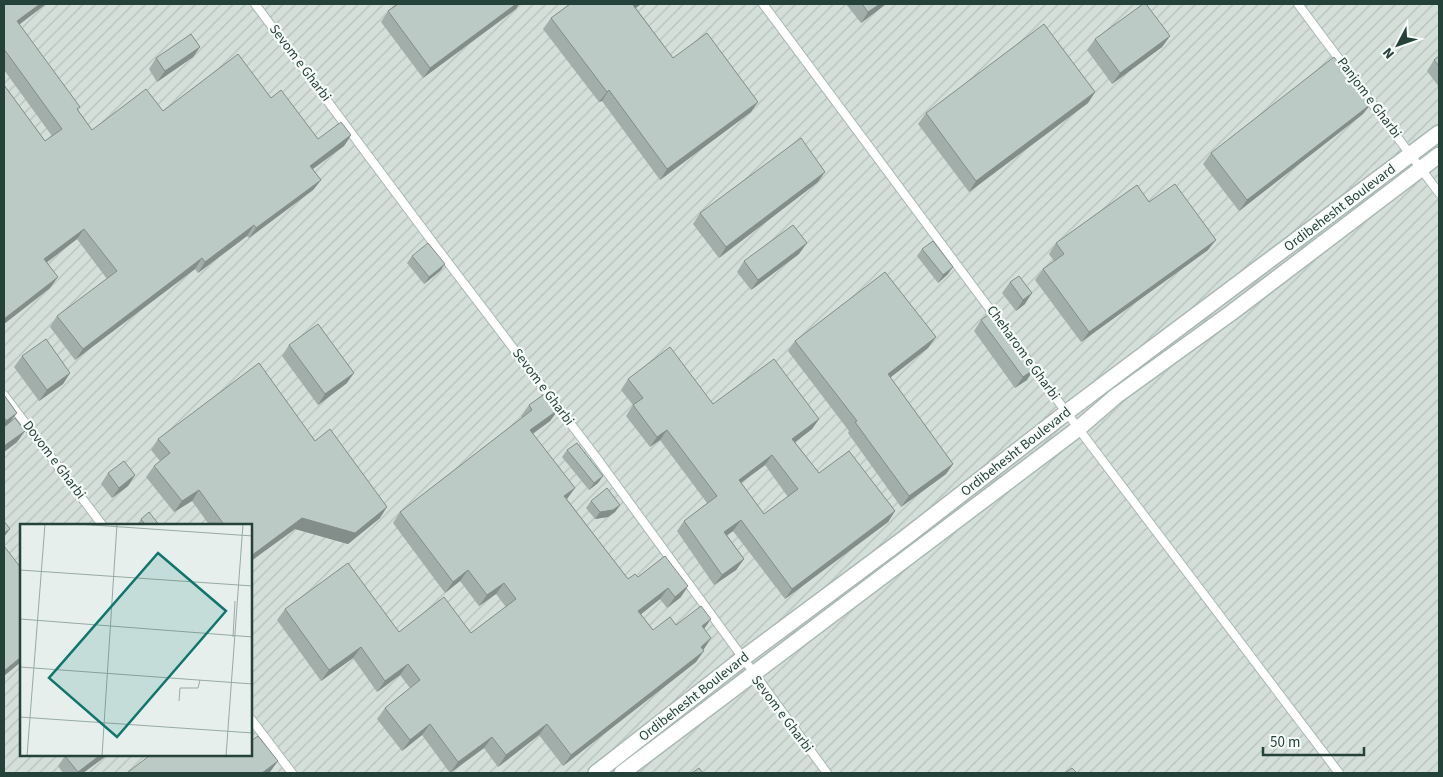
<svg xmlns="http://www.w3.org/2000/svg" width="1443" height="777" viewBox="0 0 1443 777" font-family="'Source Sans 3',sans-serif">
  <defs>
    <pattern id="industrial-furrows" width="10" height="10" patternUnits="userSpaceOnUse" patternTransform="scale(1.25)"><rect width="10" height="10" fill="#d4dfda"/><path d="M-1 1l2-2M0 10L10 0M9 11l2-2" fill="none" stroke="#b6c1bc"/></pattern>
  </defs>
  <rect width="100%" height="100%" fill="#e6efeb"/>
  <path fill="url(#industrial-furrows)" fill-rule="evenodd" d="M4,4H1439V773H4ZM21,526H251V756H21Z"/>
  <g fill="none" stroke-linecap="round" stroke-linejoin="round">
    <g stroke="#a8b8b2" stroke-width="10">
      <g id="service">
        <polyline points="255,4 437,248 596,457 827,773"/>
        <polyline points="763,4 1090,444 1339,773"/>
        <polyline points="1298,4 1439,193"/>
        <polyline points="4,395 103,526"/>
        <polyline points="251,719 292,773"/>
      </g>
    </g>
    <g stroke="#a8b8b2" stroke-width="18">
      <g id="tertiary">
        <polyline points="596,773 742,659 906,537 1067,412 1439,133"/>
        <polyline points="622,773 1079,428 1116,396 1231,313 1439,155"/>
      </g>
    </g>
    <use href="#service" stroke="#fff" stroke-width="8"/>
    <use href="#tertiary" stroke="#fff" stroke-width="15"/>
  </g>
  <g fill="#a1aea9" fill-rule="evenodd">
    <polygon points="4,4 46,4 19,25 92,130 163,111 271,98 318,139 351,135 344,146 313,169 321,180 313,190 249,238 247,236 198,273 195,269 75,360 50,327 57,316 107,279 77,239 47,262 50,288 4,324 4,85 45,141 52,136 4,70"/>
    <polygon points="395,4 519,4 516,9 423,78 381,22 388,11 396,5"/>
    <polygon points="570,4 641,4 636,8 673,58 751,112 660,180 602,101 599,102 543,29 551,18"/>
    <polygon points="846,4 886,4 861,23"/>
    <polygon points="1170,36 1162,47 1112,84 1087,50 1095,39"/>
    <polygon points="200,47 193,57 157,82 149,69 156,58"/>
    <polygon points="1439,56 1439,87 1427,71 1434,60"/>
    <polygon points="1095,92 1088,103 969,192 918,124 926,113"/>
    <polygon points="1363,114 1239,211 1203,164 1211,153"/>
    <polygon points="818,182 719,258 693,224 700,213"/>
    <polygon points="1149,202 1208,250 1081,342 1035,280 1043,269 1054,261 1049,254 1056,243"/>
    <polygon points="922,249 948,274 938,283 917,256"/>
    <polygon points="799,254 751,290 737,272 744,261"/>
    <polygon points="412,256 445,264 440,271 424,284 407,263"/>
    <polygon points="1019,276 1025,304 1016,311 1002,293 1010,282"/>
    <polygon points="981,320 1027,380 1015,388 974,331"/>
    <polygon points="795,341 928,348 890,377 953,464 946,474 901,507 848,433 849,431 788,351"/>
    <polygon points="289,345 347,383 318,405 282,356"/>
    <polygon points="22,356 70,373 63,384 39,401 14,367"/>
    <path d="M628,379L713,404L819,419L812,429L795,442L819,473L895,511L888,522L785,599L733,531L727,535L744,559L736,570L714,585L677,531L684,521L707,503L660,440L650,447L626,416L633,405L621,390ZM765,465L788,497L764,514L741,483Z"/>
    <polygon points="4,395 17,413 11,421 25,431 17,442 4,452"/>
    <polygon points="529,405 558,410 550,421 533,434 567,499 628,579 638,577 665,556 681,597 667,608 660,599 641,614 653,630 711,619 704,629 703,650 696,662 563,766 539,735 498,767 484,748 450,773 422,735 402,751 377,719 385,708 410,688 400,675 377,692 353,658 321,681 277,620 285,609 399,632 471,633 506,607 496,594 479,606 460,581 445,593 393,523 400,512 522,418 521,416"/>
    <polygon points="158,439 315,441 380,518 348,544 295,529 251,561 251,526 210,526 192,501 174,512 146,477 154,466 160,461 151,450"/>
    <polygon points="567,450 603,476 598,483 589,490 562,457"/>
    <polygon points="108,473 135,475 128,486 112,498 101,484"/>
    <polygon points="591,501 620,505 615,512 608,517 595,519 586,508"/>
    <polygon points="141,519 160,526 136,526"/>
    <polygon points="65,756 106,756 83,773 63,773 58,766"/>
  </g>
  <g fill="#838d89">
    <polygon points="40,4 46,4 9,32 17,21"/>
    <polygon points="516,4 519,4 516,9 423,78 430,68"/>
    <polygon points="634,4 641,4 626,15"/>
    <polygon points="880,4 886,4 861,23 868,12"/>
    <polygon points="1170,36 1162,47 1112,84 1120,73"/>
    <polygon points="200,47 193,57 157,82 165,71"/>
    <polygon points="609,90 602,101 599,102 607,92"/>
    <polygon points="1095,92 1088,103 969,192 976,181"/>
    <polygon points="758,102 751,112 660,180 667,169"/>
    <polygon points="1371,104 1363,114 1239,211 1247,200"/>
    <polygon points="351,135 344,146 303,176 310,166"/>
    <polygon points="825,172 818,182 719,258 726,247"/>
    <polygon points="321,180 313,190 249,238 256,228"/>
    <polygon points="254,225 247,236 198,273 205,262"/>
    <polygon points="84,229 77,239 37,270 44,259"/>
    <polygon points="1216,240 1208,250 1081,342 1089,332"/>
    <polygon points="807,243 799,254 751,290 758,280"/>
    <polygon points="202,258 195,269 75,360 83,349"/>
    <polygon points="445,264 440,271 424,284 429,277"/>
    <polygon points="953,267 948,274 938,283 943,275"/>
    <polygon points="58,277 50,288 4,324 4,319"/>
    <polygon points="1032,293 1025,304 1016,311 1023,300"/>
    <polygon points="936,337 928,348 881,385 888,374"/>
    <polygon points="1034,369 1027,380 1015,388 1023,377"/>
    <polygon points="70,373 63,384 39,401 47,390"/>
    <polygon points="354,373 347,383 318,405 325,394"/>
    <polygon points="558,410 550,421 522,441 530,430"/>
    <polygon points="17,413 9,423 4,428 4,424 6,421"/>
    <polygon points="819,419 812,429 785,450 792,439"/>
    <polygon points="667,430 660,440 650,447 657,437"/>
    <polygon points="25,431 17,442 4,452 4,446"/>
    <polygon points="772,455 765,465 731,490 739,480"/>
    <polygon points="953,464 946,474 901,507 909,496"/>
    <polygon points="135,475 128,486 112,498 119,488"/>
    <polygon points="603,476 598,483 589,490 594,483"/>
    <polygon points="575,488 567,499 564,496"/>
    <polygon points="199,490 192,501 174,512 182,501"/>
    <polygon points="620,505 615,512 608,517 595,519 600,512"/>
    <polygon points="387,507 380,518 348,544 295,529 251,561 251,556 302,518"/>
    <polygon points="895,511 888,522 785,599 792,589"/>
    <polygon points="741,520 733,531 717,542 724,532"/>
    <polygon points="10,529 4,537 4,533"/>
    <polygon points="744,559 736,570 714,585 722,575"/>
    <polygon points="468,570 460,581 445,593 453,582"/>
    <polygon points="504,583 496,594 479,606 487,595"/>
    <polygon points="688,586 681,597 667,608 675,597"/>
    <polygon points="668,588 660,599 630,623 638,611"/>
    <polygon points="711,619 703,630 702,626"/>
    <polygon points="711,638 704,649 693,658 701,647"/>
    <polygon points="361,647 353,658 321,681 329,670"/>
    <polygon points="704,651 696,662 563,766 571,755"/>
    <polygon points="21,657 21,662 4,676 4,671"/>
    <polygon points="408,664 400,675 377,692 385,681"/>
    <polygon points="430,724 422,735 402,751 410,740"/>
    <polygon points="547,724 539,735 498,767 506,755"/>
    <polygon points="492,737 484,748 450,773 458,762"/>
    <polygon points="99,756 106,756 83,773 77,773"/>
    <polygon points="278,761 270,772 268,773 262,773"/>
  </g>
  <g fill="#bbcac4" stroke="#838d89" fill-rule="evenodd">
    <polygon points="4,4 40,4 17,21 80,107 77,109 92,130 146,89 163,111 238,54 271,98 281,90 318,139 341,122 351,135 310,166 321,180 256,228 254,225 205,262 202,258 83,349 57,316 117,271 84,229 44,259 58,277 4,319 4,85 45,141 62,129 4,49"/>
    <polygon points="398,4 516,4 430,68 388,11"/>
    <polygon points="570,4 634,4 633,5 673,58 707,33 758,102 667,169 609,90 607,92 551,18"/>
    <polygon points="862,4 880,4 868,12"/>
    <polygon points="1143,4 1146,4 1170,36 1120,73 1095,39"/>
    <polygon points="1044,24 1095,92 976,181 926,113"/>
    <polygon points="191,34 200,47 165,71 156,58"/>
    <polygon points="1439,56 1439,66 1434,60"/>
    <polygon points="1334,57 1371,104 1247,200 1211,153"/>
    <polygon points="801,138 825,172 726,247 700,213"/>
    <polygon points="1175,184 1216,240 1089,332 1043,269 1064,254 1056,243 1137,185 1149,202"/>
    <polygon points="793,225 807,243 758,280 744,261"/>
    <polygon points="933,241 953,267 943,275 922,249"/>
    <polygon points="428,243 445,264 429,277 412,256"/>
    <polygon points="885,272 936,337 888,374 953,464 909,496 855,422 857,421 795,341"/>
    <polygon points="1019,276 1032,293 1023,300 1010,282"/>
    <polygon points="992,312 1034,369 1023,377 981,320"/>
    <polygon points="318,324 354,373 325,394 289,345"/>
    <polygon points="46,339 70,373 47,390 22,356"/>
    <path d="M670,347L713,404L774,359L819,419L792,439L819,473L849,451L895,511L792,589L741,520L724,532L744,559L722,575L684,521L717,496L667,430L657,437L633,405L643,398L628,379ZM772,455L798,489L764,514L739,480Z"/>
    <polygon points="259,363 315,441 330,429 387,507 355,533 302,518 251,556 251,526 225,526 199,490 182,501 154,466 170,453 158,439"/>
    <polygon points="546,393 558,410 530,430 575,488 564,496 628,579 635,574 638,577 665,556 688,586 675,597 668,588 638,611 653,630 670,617 676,625 701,606 711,619 702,626 711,638 701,647 704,651 571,755 547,724 506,755 492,737 458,762 430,724 410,740 385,708 420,680 408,664 385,681 361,647 329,670 285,609 348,563 399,632 444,597 471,633 516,599 504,583 487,595 468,570 453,582 400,512 532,410 529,405"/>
    <polygon points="4,395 17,413 6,421 4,417"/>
    <polygon points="15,418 25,431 4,446 4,427"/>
    <polygon points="577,443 603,476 594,483 567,450"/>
    <polygon points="124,461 135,475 119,488 108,473"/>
    <polygon points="607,488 620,505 613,510 600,512 591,501"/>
    <polygon points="149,512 160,526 146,526 141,519"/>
    <polygon points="4,521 10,529 4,533"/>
    <polygon points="4,546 21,568 21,657 4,671"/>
    <polygon points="258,736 278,761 262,773 127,773 149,756 251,756 251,741"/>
    <polygon points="65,756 99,756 78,772"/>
    <polygon points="699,768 703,773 692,773"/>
    <polygon points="1072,768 1077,773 1065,773"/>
  </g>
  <g text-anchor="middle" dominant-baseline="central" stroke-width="4.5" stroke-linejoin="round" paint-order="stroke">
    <g font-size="14" fill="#24423a" stroke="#f7fbf9">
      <text transform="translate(300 63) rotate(53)">Sevom e Gharbi</text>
      <text transform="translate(1369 98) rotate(53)">Panjom e Gharbi</text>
      <text transform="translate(1340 208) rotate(-37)">Ordibehesht Boulevard</text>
      <text transform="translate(1023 353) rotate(54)">Cheharom e Gharbi</text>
      <text transform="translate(543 387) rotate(53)">Sevom e Gharbi</text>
      <text transform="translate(1016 452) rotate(-38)">Ordibehesht Boulevard</text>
      <text transform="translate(54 460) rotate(53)">Dovom e Gharbi</text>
      <text transform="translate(694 697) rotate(-38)">Ordibehesht Boulevard</text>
      <text transform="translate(782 714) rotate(53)">Sevom e Gharbi</text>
    </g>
  </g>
  <g transform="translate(20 524)">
    <rect width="232" height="232" fill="#e6efeb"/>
    <path fill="none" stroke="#98aaa4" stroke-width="1" d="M58,0L233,12M0,46L233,62M0,95L233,113M213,113L215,77M0,143L233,160M159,177L160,164H178L180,156M0,193L233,209M7,232L25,0M82,232L97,0M206,232L223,0"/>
    <path fill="#0f766e" fill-opacity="0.15" stroke="#0f766e" stroke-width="2.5" d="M138,29L206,87L97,213L29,154Z"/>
    <rect width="232" height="232" fill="none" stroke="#24423a" stroke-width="2.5"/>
  </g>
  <rect width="1443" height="777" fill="none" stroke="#24423a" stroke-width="10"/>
  <g transform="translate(1398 45) rotate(229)" stroke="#f7fbf9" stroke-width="4" paint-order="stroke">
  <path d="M0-4L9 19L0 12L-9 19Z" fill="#24423a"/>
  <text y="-8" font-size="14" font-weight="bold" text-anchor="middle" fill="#24423a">N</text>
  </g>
  <path d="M1263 747v8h101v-8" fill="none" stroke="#24423a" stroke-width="2.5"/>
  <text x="1270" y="747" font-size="15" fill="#24423a" stroke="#f7fbf9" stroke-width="4" paint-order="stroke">50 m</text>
</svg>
